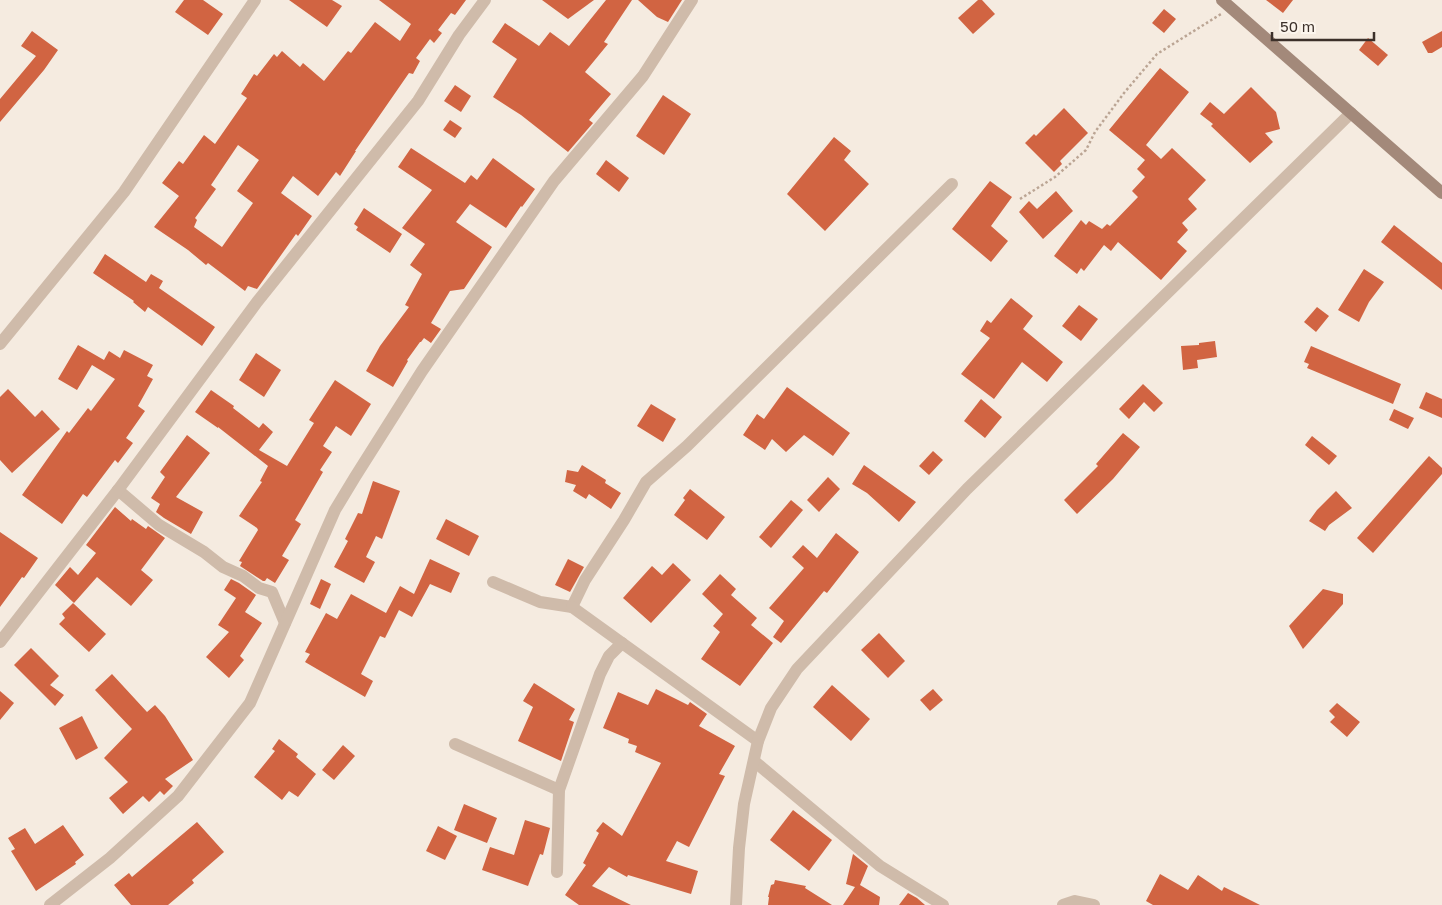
<svg xmlns="http://www.w3.org/2000/svg" width="1442" height="905" viewBox="0 0 1442 905" font-family="'Golos Text',sans-serif">
  <rect width="100%" height="100%" fill="#f5ebe0"/>
  <g fill="#d16442" fill-rule="evenodd">
    <polygon points="184,0 203,0 223,14 208,35 175,12"/>
    <polygon points="289,0 332,0 342,6 327,27"/>
    <path d="M379,0H466L455,15L451,13L438,30L442,33L434,43L430,39L416,58L420,61L413,74L409,73L355,151H356L340,176L336,172L318,196L293,176L281,193L312,216L298,236L296,234L257,289L248,286L245,291L208,263L206,265L188,250L154,227L179,196L162,183L179,161L183,164L204,135L215,144L247,98L241,94L254,74L257,76L274,54L277,57L282,51L300,67L303,63L324,81L348,51L351,53L375,22L400,41L411,24ZM238,145L259,160L237,191L253,203L222,247L194,227L197,220L195,218L216,189L211,185Z"/>
    <polygon points="542,0 594,0 568,19"/>
    <polygon points="606,0 632,0 604,42 608,44 585,72 611,94 589,120 593,123 568,152 521,115 493,97 517,59 492,42 505,23 539,46 550,32 569,46"/>
    <polygon points="638,0 682,0 668,22 657,17"/>
    <polygon points="978,0 982,0 995,14 973,34 958,18"/>
    <polygon points="1266,0 1293,0 1283,13"/>
    <polygon points="1164,9 1176,19 1164,33 1152,23"/>
    <polygon points="32,31 58,50 44,70 0,122 0,99 36,56 21,46"/>
    <polygon points="1442,31 1442,47 1432,53 1428,53 1422,42"/>
    <polygon points="1368,38 1388,55 1378,66 1359,50"/>
    <polygon points="1160,68 1189,92 1146,145 1161,159 1172,148 1206,180 1188,199 1197,209 1182,223 1188,230 1177,242 1187,251 1161,280 1118,242 1111,251 1104,245 1084,271 1081,268 1077,274 1054,256 1081,220 1086,225 1089,221 1102,229 1107,224 1110,226 1138,197 1132,191 1145,177 1137,169 1145,160 1109,130"/>
    <polygon points="455,85 471,96 461,112 444,101"/>
    <polygon points="1251,87 1276,112 1280,129 1265,133 1273,142 1250,163 1211,126 1213,124 1200,114 1210,102 1224,114"/>
    <polygon points="663,95 691,114 664,155 636,136"/>
    <polygon points="1064,108 1088,133 1060,161 1062,164 1054,172 1025,143 1034,134 1036,136"/>
    <polygon points="450,120 462,128 455,138 443,130"/>
    <polygon points="834,137 851,151 844,160 869,184 825,231 787,194"/>
    <polygon points="411,148 465,183 471,175 477,180 493,158 535,189 522,207 521,206 506,228 470,204 456,222 492,247 464,289 450,291 431,323 441,329 431,343 424,338 421,342 420,342 407,360 408,361 393,387 366,371 380,346 409,307 405,305 422,274 410,265 425,244 402,228 432,190 398,167"/>
    <polygon points="606,160 629,178 619,192 596,174"/>
    <polygon points="990,181 1012,197 991,226 1008,241 991,262 952,229"/>
    <polygon points="1056,191 1073,211 1043,239 1019,212 1029,201 1037,209"/>
    <polygon points="364,208 402,234 390,253 356,230 358,227 354,224"/>
    <polygon points="1394,225 1442,263 1442,290 1381,242"/>
    <polygon points="105,254 146,282 151,274 163,281 159,288 215,327 202,346 148,307 145,312 133,302 134,301 93,273"/>
    <polygon points="1364,269 1384,282 1369,302 1359,322 1338,310"/>
    <polygon points="1011,298 1033,316 1023,329 1063,362 1047,382 1022,362 994,399 961,374 990,338 980,331 987,320 991,323"/>
    <polygon points="1079,305 1098,319 1081,341 1062,326"/>
    <polygon points="1317,307 1329,316 1316,332 1304,322"/>
    <polygon points="1215,341 1217,357 1197,360 1198,368 1183,370 1181,346 1199,345 1199,343"/>
    <polygon points="78,345 104,360 109,351 120,358 124,350 153,365 147,376 153,379 138,406 145,411 126,438 133,443 118,463 115,460 87,497 83,494 62,524 22,495 67,431 69,433 88,408 91,411 115,379 92,365 77,390 58,379"/>
    <polygon points="1311,346 1401,384 1393,404 1307,368 1309,364 1304,362"/>
    <polygon points="256,353 281,370 264,397 239,380"/>
    <polygon points="335,380 371,404 351,436 336,426 323,446 332,452 320,470 323,472 295,520 301,524 282,556 289,560 275,583 267,578 265,581 263,581 240,566 242,562 239,561 258,530 257,528 239,516 262,482 260,481 268,466 218,427 218,428 195,412 211,390 234,406 233,408 259,428 263,423 273,432 259,450 287,466 314,423 309,420"/>
    <polygon points="1143,384 1163,403 1154,412 1144,402 1129,419 1119,409"/>
    <polygon points="787,387 850,433 833,456 804,435 786,452 772,439 765,450 743,435 757,414 764,419"/>
    <polygon points="8,389 35,417 42,410 60,429 12,473 0,460 0,397"/>
    <polygon points="1426,392 1442,399 1442,418 1419,408"/>
    <polygon points="981,399 1002,417 985,438 964,421"/>
    <polygon points="651,404 676,419 663,442 637,426"/>
    <polygon points="1394,409 1414,418 1408,429 1389,420"/>
    <polygon points="1123,433 1140,447 1113,479 1077,514 1064,500 1098,466 1096,464"/>
    <polygon points="187,435 210,453 176,497 203,512 191,534 164,518 156,512 160,504 151,498 165,477 160,472"/>
    <polygon points="1312,436 1337,456 1329,465 1305,445"/>
    <polygon points="933,451 943,460 929,475 919,466"/>
    <polygon points="1429,456 1442,468 1442,474 1373,553 1357,538"/>
    <polygon points="582,465 606,480 605,483 621,493 611,509 589,494 586,499 573,491 576,485 565,482 567,470 578,472"/>
    <polygon points="864,465 916,502 899,522 867,493 852,484"/>
    <polygon points="828,477 840,489 819,512 807,500"/>
    <polygon points="373,481 400,491 382,539 376,536 366,557 375,562 364,583 334,567 348,541 345,539 358,513 362,514"/>
    <polygon points="690,489 725,517 707,540 674,515 685,500 683,498"/>
    <polygon points="1336,491 1352,508 1329,525 1325,531 1309,521 1317,510"/>
    <polygon points="791,500 803,510 771,548 759,537"/>
    <polygon points="115,507 131,521 132,519 146,529 148,526 165,538 141,570 153,580 131,606 97,577 74,603 55,585 70,567 78,575 96,553 86,545"/>
    <polygon points="446,519 479,536 469,556 436,539"/>
    <polygon points="0,532 38,558 24,578 22,577 0,607"/>
    <polygon points="836,533 859,552 827,593 824,591 781,643 773,637 784,621 769,608 804,568 792,557 803,545 817,558"/>
    <polygon points="430,559 460,573 451,593 430,584 412,617 399,610 385,638 380,636 361,674 373,681 365,697 305,662 310,654 305,652 326,613 337,619 351,594 386,613 400,586 414,594"/>
    <polygon points="568,559 584,567 570,592 555,585"/>
    <polygon points="673,563 691,580 651,623 623,598 652,566 662,575"/>
    <polygon points="720,574 736,589 731,595 757,618 751,625 773,643 740,686 701,659 720,632 713,626 723,614 702,594"/>
    <polygon points="231,579 239,583 256,595 245,612 262,623 240,656 244,660 229,678 206,657 229,632 218,625 236,598 224,590"/>
    <polygon points="321,579 331,584 320,609 310,604"/>
    <polygon points="1323,589 1343,594 1343,604 1303,649 1289,626"/>
    <polygon points="73,603 106,634 89,652 59,624 65,618 62,614"/>
    <polygon points="879,633 905,661 888,678 861,650"/>
    <polygon points="31,648 59,676 50,685 64,695 55,706 14,665"/>
    <polygon points="112,674 147,712 155,705 165,716 193,760 165,779 173,786 164,795 160,791 149,802 143,796 123,814 109,798 128,782 104,758 132,729 95,690"/>
    <polygon points="534,683 575,709 569,720 574,722 561,761 518,741 533,707 523,701"/>
    <polygon points="832,685 870,719 851,741 813,707"/>
    <polygon points="656,689 688,705 690,702 707,714 699,726 735,746 719,774 725,776 689,847 677,841 666,861 698,871 691,894 628,875 627,877 609,867 592,886 631,905 579,905 565,895 586,865 583,863 599,833 596,831 603,822 622,836 661,763 635,752 637,746 628,743 629,739 603,728 618,692 648,705"/>
    <polygon points="933,689 943,700 930,711 920,700"/>
    <polygon points="0,691 14,703 0,720"/>
    <polygon points="1337,703 1360,722 1347,737 1330,722 1335,717 1329,711"/>
    <polygon points="82,716 98,748 76,760 59,728"/>
    <polygon points="279,739 298,754 296,757 316,774 298,797 289,791 282,800 254,777 275,751 272,749"/>
    <polygon points="343,745 355,756 334,780 322,770"/>
    <polygon points="464,804 497,818 487,843 454,830"/>
    <polygon points="793,810 832,840 809,871 770,840"/>
    <polygon points="525,820 550,828 543,855 540,854 528,886 482,870 490,847 514,855"/>
    <polygon points="197,822 224,852 192,880 194,883 168,905 131,905 114,885 129,873 132,877"/>
    <polygon points="63,825 84,855 75,862 76,864 36,891 11,851 15,849 8,838 25,828 35,844"/>
    <polygon points="438,826 457,836 445,860 426,851"/>
    <polygon points="853,854 868,866 860,885 880,897 879,905 843,905 855,887 846,884"/>
    <polygon points="1160,874 1188,890 1198,875 1222,891 1224,887 1260,905 1153,905 1146,901"/>
    <polygon points="775,880 806,886 805,888 832,905 768,905 769,897 768,897 771,885 774,884"/>
    <polygon points="908,893 917,898 925,905 899,905"/>
  </g>
  <g fill="none" stroke-linecap="round" stroke-linejoin="round">
    <polyline stroke="#bba594" stroke-width="2.5" stroke-dasharray="2.5 2.5" stroke-linecap="butt" points="1020,199 1055,177 1086,150 1095,132 1124,93 1157,54 1221,14"/>
    <g stroke="#cfbbaa" stroke-width="12">
      <polyline points="0,344 124,192 255,0"/>
      <polyline points="118,490 159,525 204,552 223,567 243,576 259,588 272,592 285,623"/>
      <polyline points="493,582 540,602 572,607 585,580 624,520 646,482 687,446 952,184"/>
      <polyline points="572,607 758,741"/>
      <polyline points="0,642 118,490 257,302 418,101 459,35 485,0"/>
      <polyline points="455,744 559,790"/>
      <polyline points="754,761 880,866 943,905"/>
      <polyline points="557,872 559,790 600,674 609,656 622,643"/>
      <polyline points="50,905 110,858 178,796 250,703 335,510 355,477 422,371 554,181 643,76 692,0"/>
      <polyline points="736,905 739,848 744,804 758,741 771,708 797,669 967,489 1351,113"/>
      <polyline points="1063,905 1075,901 1094,905"/>
    </g>
    <polyline stroke="#a3897a" stroke-width="12" points="1222,0 1442,193"/>
  </g>
  <path d="M1272 32v8h102v-8" fill="none" stroke="#3c302a" stroke-width="2.5"/>
  <text x="1280" y="32" font-size="15" fill="#3c302a" stroke="#fcf5ed" stroke-width="4" paint-order="stroke">50 m</text>
</svg>
